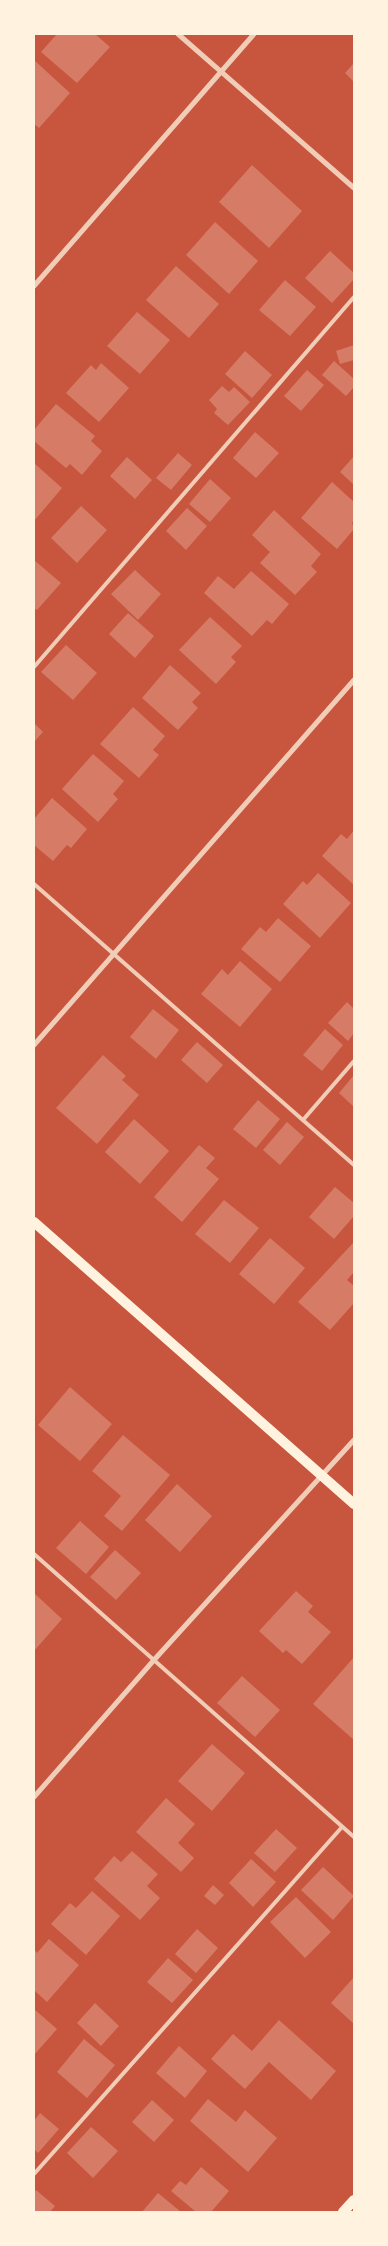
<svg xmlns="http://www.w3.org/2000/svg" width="388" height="2246" viewBox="0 0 388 2246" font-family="Quicksand,sans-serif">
  <rect width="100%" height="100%" fill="#c8553d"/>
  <g fill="#d67c66">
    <polygon points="57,34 95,34 110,47 77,83 41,52"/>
    <polygon points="34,60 70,93 39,128 34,124"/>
    <polygon points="354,63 354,82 345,73"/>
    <polygon points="252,165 302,211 269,248 219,202"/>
    <polygon points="215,222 258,261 229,294 186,255"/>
    <polygon points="330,251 354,273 354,279 332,303 305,278"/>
    <polygon points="176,266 219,304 189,338 146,300"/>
    <polygon points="285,280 316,307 290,336 259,310"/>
    <polygon points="137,312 170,340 140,374 107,346"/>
    <polygon points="354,345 354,360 340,364 336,351"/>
    <polygon points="245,351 272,375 252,398 225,374"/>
    <polygon points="334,361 354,379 354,387 346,396 322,375"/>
    <polygon points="101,363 129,388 99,422 66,393 91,365 96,370"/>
    <polygon points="307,370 324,385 301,411 284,396"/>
    <polygon points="222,386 229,392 234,387 250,402 228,425 214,413 217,409 209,400"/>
    <polygon points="56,404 95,436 91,441 102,451 82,475 70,464 66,468 34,441 34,430"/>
    <polygon points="255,432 279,453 256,478 233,458"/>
    <polygon points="178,453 192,465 171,490 156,478"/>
    <polygon points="354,456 354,485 340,472"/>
    <polygon points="127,457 152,480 135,499 110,476"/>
    <polygon points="34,463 62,488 34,521"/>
    <polygon points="210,479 231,498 210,522 189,504"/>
    <polygon points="332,482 354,502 354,520 352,523 354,529 337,549 301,518"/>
    <polygon points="81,506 107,530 77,563 51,538"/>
    <polygon points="187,508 207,526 186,550 166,531"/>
    <polygon points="274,510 321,554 311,566 317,572 295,595 260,563 270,552 252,535"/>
    <polygon points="34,560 61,583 37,610 34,608"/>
    <polygon points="135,570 161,594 138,620 111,594"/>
    <polygon points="251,571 289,604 272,624 267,620 252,636 204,593 218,576 234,589"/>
    <polygon points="128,613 154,636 135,658 109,634"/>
    <polygon points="210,617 242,646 231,657 236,662 216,684 179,650"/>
    <polygon points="66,645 97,673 73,700 41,672"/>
    <polygon points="170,665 201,693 192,702 198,708 178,730 142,698"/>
    <polygon points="133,707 165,736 153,750 159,755 139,778 100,744"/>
    <polygon points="34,723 43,732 34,742"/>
    <polygon points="93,754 124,781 113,794 118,799 98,822 62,789"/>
    <polygon points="52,798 87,829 71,848 67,845 53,861 34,845 34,819"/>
    <polygon points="354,830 354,885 322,856 341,834 347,839"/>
    <polygon points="318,873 351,903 320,938 283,904 303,881 307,885"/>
    <polygon points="278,918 311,946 280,982 241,949 260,927 266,932"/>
    <polygon points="240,961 272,989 240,1027 201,994 222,969 228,975"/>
    <polygon points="347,1002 354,1009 354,1033 348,1041 328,1023"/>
    <polygon points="153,1009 179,1030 156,1059 130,1037"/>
    <polygon points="325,1029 343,1045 322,1071 303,1055"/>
    <polygon points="197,1042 223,1065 207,1083 181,1060"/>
    <polygon points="103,1055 126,1076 122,1080 139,1095 97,1144 56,1108"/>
    <polygon points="354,1075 354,1107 339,1093"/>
    <polygon points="258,1100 280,1119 256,1148 233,1129"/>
    <polygon points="134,1119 169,1151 140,1184 105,1152"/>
    <polygon points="287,1122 304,1137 280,1165 263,1150"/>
    <polygon points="199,1145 215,1158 206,1168 219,1179 182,1222 154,1197"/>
    <polygon points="335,1187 354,1203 354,1216 334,1239 309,1217"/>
    <polygon points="224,1200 259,1228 230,1263 195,1234"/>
    <polygon points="270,1238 305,1268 274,1304 239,1274"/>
    <polygon points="353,1243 354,1272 347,1280 354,1286 354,1303 330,1330 298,1302"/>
    <polygon points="70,1387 112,1424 80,1461 38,1425"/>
    <polygon points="123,1435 170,1475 122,1531 104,1516 121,1496 92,1471"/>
    <polygon points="177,1484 212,1516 180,1552 145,1520"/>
    <polygon points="80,1521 109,1547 86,1574 56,1548"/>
    <polygon points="115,1550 141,1573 116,1600 90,1577"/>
    <polygon points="296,1591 313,1606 308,1612 331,1632 302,1664 286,1650 283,1653 259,1631"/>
    <polygon points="34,1593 62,1619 34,1651"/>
    <polygon points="354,1657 354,1740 313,1704"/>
    <polygon points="242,1676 280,1710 255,1737 217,1703"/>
    <polygon points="212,1744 245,1773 212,1811 178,1781"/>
    <polygon points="166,1798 195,1824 178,1843 194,1858 181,1872 136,1832"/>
    <polygon points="276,1829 297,1848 275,1872 254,1853"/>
    <polygon points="132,1851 158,1874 147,1886 160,1898 140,1920 94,1879 114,1856 121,1862"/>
    <polygon points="251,1859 276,1882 253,1907 229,1883"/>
    <polygon points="323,1867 354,1896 333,1920 301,1890"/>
    <polygon points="213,1885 224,1895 215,1905 204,1896"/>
    <polygon points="92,1891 120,1916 86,1955 51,1924 70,1903 76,1908"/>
    <polygon points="296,1897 331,1932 305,1958 270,1922"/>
    <polygon points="197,1929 218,1948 196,1973 175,1954"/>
    <polygon points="49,1939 79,1965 47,2002 34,1990 34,1949 37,1953"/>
    <polygon points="168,1958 193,1980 172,2003 147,1982"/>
    <polygon points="354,1977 354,2024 331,2003"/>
    <polygon points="95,2003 119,2026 101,2046 77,2023"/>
    <polygon points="34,2009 57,2029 34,2055"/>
    <polygon points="279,2020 336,2071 311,2100 269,2062 245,2089 211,2059 233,2034 252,2051"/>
    <polygon points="84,2039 115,2065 87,2098 57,2072"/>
    <polygon points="179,2046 207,2071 185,2098 156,2073"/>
    <polygon points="208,2099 236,2122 245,2110 277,2138 248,2172 190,2121"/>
    <polygon points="152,2100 174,2120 154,2142 132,2122"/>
    <polygon points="40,2113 59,2129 38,2153 34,2149 34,2121"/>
    <polygon points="91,2127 118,2151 93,2178 67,2153"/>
    <polygon points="201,2167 229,2191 211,2212 196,2212 171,2191 180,2181 186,2185"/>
    <polygon points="36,2190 55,2206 50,2212 34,2212 34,2193"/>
    <polygon points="158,2193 181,2212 142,2212"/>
  </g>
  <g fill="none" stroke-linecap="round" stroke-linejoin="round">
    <g stroke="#f1ccb7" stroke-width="4">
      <polyline points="34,667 354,297"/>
      <polyline points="34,884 354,1165"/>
      <polyline points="303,1120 354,1061"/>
      <polyline points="34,1554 354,1837"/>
      <polyline points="34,2174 342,1827"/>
    </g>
    <g stroke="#f1ccb7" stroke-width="5">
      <polyline points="178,34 354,188"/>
      <polyline points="34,286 254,34"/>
      <polyline points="34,1045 354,680"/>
      <polyline points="34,1797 154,1660 354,1440"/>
    </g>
    <g stroke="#fff3e0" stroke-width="10">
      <polyline points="34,1222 354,1504"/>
      <polyline points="343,2212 354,2200"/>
    </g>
  </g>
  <rect width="388" height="2246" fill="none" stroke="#fff3e0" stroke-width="70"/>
</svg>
